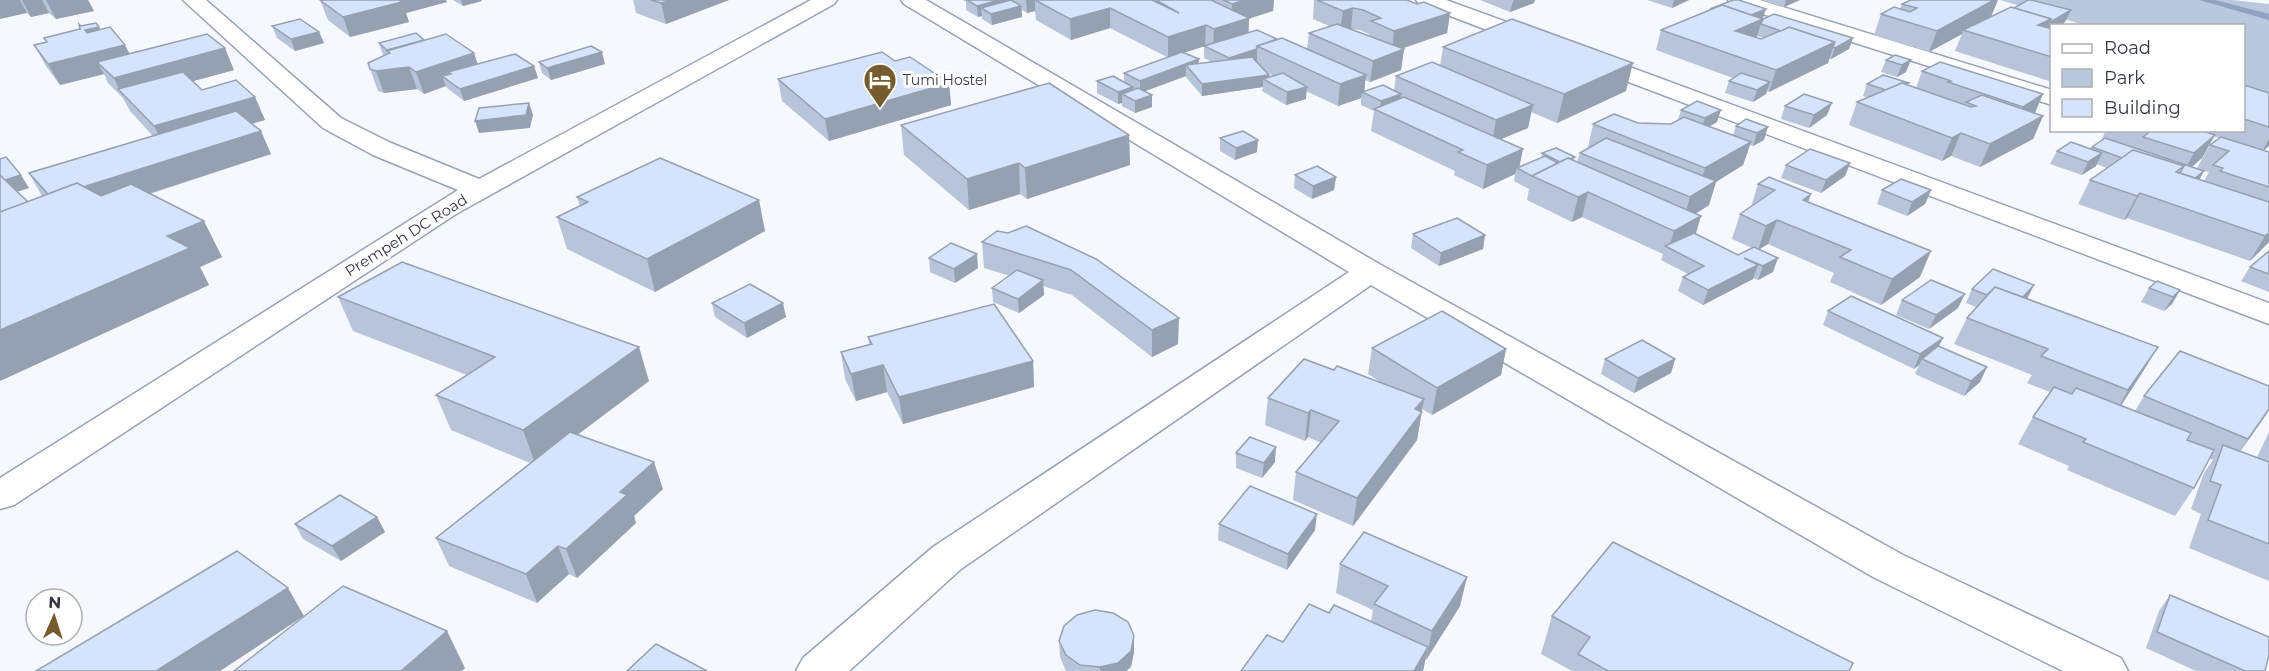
<svg xmlns="http://www.w3.org/2000/svg" width="2269" height="671" viewBox="0 0 2269 671" font-family="Montserrat,sans-serif">
  <rect width="100%" height="100%" fill="#f5f8fc"/>
  <polygon fill="#bac8de" points="2000,0 2232,0 2269,4 2269,104 2244,96 2244,26 2084,25"/>
  <g fill="none" stroke-linecap="round" stroke-linejoin="round">
    <polygon fill="#90a2be" fill-rule="evenodd" points="2199,0 2215,0 2269,14 2269,20"/>
    <g stroke="#97a2b5" stroke-width="3">
      <g id="minor">
        <polygon points="183,0 206,0 341,118 391,143 479,179 811,0 837,0 834,4 456,214 14,505 0,509 0,478 458,190 373,155 323,128"/>
        <polygon points="901,0 926,0 1381,265 1903,555 2121,658 2128,671 2063,671 1873,577 1371,285 961,569 849,671 796,671 803,658 933,547 1349,272 904,4"/>
        <polygon points="1416,0 1446,0 1545,36 1548,41 1545,46 1529,46 1419,4"/>
        <polygon points="1728,0 1760,0 2052,90 2052,105 1731,4"/>
        <polygon points="1589,52 2269,303 2269,324 1581,64 1577,59 1581,54"/>
      </g>
    </g>
    <use href="#minor" fill="#fff" fill-rule="evenodd"/>
  </g>
  <g fill="#b7c4d9" fill-rule="evenodd">
    <polygon points="0,0 88,0 94,11 56,19 49,13 31,17 27,13"/>
    <polygon points="320,0 447,2 406,13 409,22 350,37 328,20"/>
    <polygon points="453,0 481,0 482,1 463,6"/>
    <polygon points="633,0 729,0 666,24 636,13"/>
    <path d="M963,0H1274L1273,11L1249,18V32L1277,39L1307,49L1309,33L1329,26L1313,19L1314,0H1407L1417,4L1450,13L1447,33L1402,48L1404,49L1401,70L1370,82L1365,80L1364,92L1394,91L1396,76L1440,66L1443,47L1626,91L1557,123L1531,112L1528,128L1501,139L1519,166L1541,158L1542,153L1575,157L1574,160L1577,162L1580,153L1589,147H1588L1593,124L1638,123L1671,124L1678,120L1681,110L1717,122L1709,127L1733,135L1736,126L1746,119L1764,140L1753,146L1750,145L1743,165L1716,182L1709,205L1696,213V234L1738,255L1752,248L1732,239L1740,214L1751,207L1758,184L1809,202L1920,277L1881,305L1830,282L1834,273L1768,244L1760,249L1773,272L1758,280L1753,278V279L1703,305L1678,291L1683,277L1688,274L1661,260L1663,254L1582,217L1572,222L1527,200L1529,189L1514,181L1515,174L1483,189L1454,175L1455,171L1371,131L1374,111L1361,105V98L1338,106L1306,91V99L1286,105L1262,91L1263,87L1202,96L1186,77V76L1145,91L1152,107L1135,113L1122,106V103L1118,104L1097,93V81L1124,82V73L1167,57L1110,28L1071,40L1036,20L1035,11L1027,13L1022,10V17L992,25L982,19V16L978,17L966,10V2ZM1350,29L1360,30L1369,34V36ZM1204,46V58L1212,62L1199,64L1184,53ZM1266,72L1274,76L1269,77Z"/>
    <polygon points="1480,0 1535,0 1534,3 1510,12"/>
    <polygon points="1647,0 1689,0 1672,8"/>
    <polygon points="1761,0 1800,0 1784,7"/>
    <polygon points="1902,4 1991,17 2065,22 2059,26 2052,26 2052,82 1955,51 1962,34 1929,52 1874,35 1881,14 1900,9"/>
    <path d="M1710,9L1763,19L1849,49L1831,59H1829L1828,63L1769,92L1767,91L1766,94L1753,102L1725,93L1729,81L1733,78L1656,50L1661,30L1710,10ZM1757,36L1764,38L1761,39L1757,38Z"/>
    <polygon points="81,26 100,29 129,54 234,70 193,81 202,90 255,97 265,120 252,123 271,154 150,194 222,257 200,267 209,285 0,381 0,159 29,188 17,192 28,202 42,196 29,173 153,136 130,111 123,98 108,83 104,74 60,85 46,66 34,45 46,42 44,38 80,29"/>
    <polygon points="272,26 319,32 324,43 295,51 277,38"/>
    <polygon points="424,40 474,53 477,64 534,66 538,78 464,101 447,88 446,86 424,94 417,89 384,93 378,91 368,63 384,56 383,55 379,43"/>
    <polygon points="1895,55 1906,72 1897,77 1881,72 1886,60"/>
    <polygon points="895,61 949,83 951,105 829,141 782,101 778,79"/>
    <polygon points="539,62 605,64 551,80 542,73"/>
    <polygon points="1922,71 2043,94 2035,113 2043,116 2033,139 1980,167 1951,156 1942,161 1849,125 1857,102 1868,98 1863,96 1867,84 1908,85 1916,88"/>
    <path d="M2244,85L2269,93V146L2263,150L2269,152V242L2250,261L2127,218L2124,220L2078,204L2090,180L2107,168L2096,164V166L2082,175L2050,164L2057,151L2091,149L2101,141L2106,130H2244ZM2214,136L2219,138L2210,145L2197,168L2192,167L2202,158ZM2204,171L2209,172L2204,181L2199,179Z"/>
    <polygon points="1785,106 1827,115 1809,128 1781,119"/>
    <polygon points="901,125 1129,135 1130,165 1027,199 1020,194 969,210 904,155"/>
    <polygon points="1220,138 1257,152 1235,160 1220,151"/>
    <polygon points="1850,163 1845,176 1821,193 1781,178 1786,165"/>
    <polygon points="1295,175 1336,177 1334,190 1312,199 1294,188"/>
    <polygon points="1882,190 1931,190 1925,204 1907,216 1877,204"/>
    <polygon points="577,197 765,231 655,292 567,249 557,217 580,206"/>
    <polygon points="1026,226 1178,344 1152,357 1072,295 1043,286 1044,295 1019,313 993,302 992,288 1010,276 984,268 982,242 1008,233"/>
    <polygon points="1413,234 1485,235 1483,249 1439,266 1411,248"/>
    <polygon points="2269,251 2269,292 2241,281 2250,267"/>
    <polygon points="929,258 978,268 955,283 930,272"/>
    <polygon points="2149,288 2180,290 2172,304 2164,311 2141,302"/>
    <polygon points="1972,289 2027,299 2158,347 2142,373 2121,405 2135,411 2144,396 2269,410 2240,451 2267,461 2257,457 2269,432 2269,581 2189,548 2201,514 2191,509 2204,473 2213,460 2209,458 2194,488 2175,516 2067,470 2069,466 2018,444 2033,417 2050,392 2027,383 2032,375 1954,344 1967,318 1976,307 1966,303"/>
    <polygon points="338,297 649,381 577,435 663,489 634,516 636,523 577,578 569,574 537,603 449,566 436,538 530,463 451,430 436,395 467,375 353,331"/>
    <polygon points="1902,300 1958,308 1929,329 1896,315"/>
    <polygon points="712,303 786,317 747,338 715,317"/>
    <polygon points="1828,311 1939,346 1980,382 1964,396 1915,374 1919,365 1914,369 1823,325"/>
    <polygon points="868,337 1033,361 1034,387 903,424 887,392 856,401 845,379 841,352 869,345"/>
    <polygon points="1372,348 1506,349 1501,375 1432,415 1422,409 1417,440 1353,526 1293,500 1296,472 1321,443 1308,437 1305,441 1265,425 1268,398 1334,370 1382,383 1368,374"/>
    <polygon points="1605,359 1675,359 1671,373 1634,393 1601,374"/>
    <polygon points="1236,453 1275,462 1262,478 1236,468"/>
    <polygon points="377,517 385,532 341,561 303,539 295,524"/>
    <polygon points="1219,524 1315,530 1287,570 1218,540"/>
    <polygon points="1340,564 1467,577 1460,606 1426,660 1425,660 1423,671 1283,642 1329,613 1371,622 1373,610 1336,593"/>
    <polygon points="2170,595 2265,671 2196,671 2146,648 2159,611"/>
    <polygon points="1552,616 1849,671 1572,671 1541,654"/>
    <polygon points="1134,636 1134,652 1131,667 1126,671 1066,671 1060,657 1059,641"/>
  </g>
  <g fill="#95a0b0">
    <polygon points="0,0 20,0 27,13 0,19"/>
    <polygon points="22,0 42,0 49,13 31,17"/>
    <polygon points="46,0 88,0 94,11 56,19"/>
    <polygon points="394,0 446,0 447,2 406,13 409,22 350,37 343,17"/>
    <polygon points="461,0 481,0 482,1 463,6"/>
    <polygon points="671,0 729,0 666,24 661,3"/>
    <polygon points="999,0 1007,0 1007,9 981,8 982,16 978,17 977,6"/>
    <polygon points="1026,0 1076,0 1035,0 1035,11 1027,13"/>
    <polygon points="1245,0 1274,0 1273,11 1245,20 1249,18 1248,39 1213,50 1214,29 1231,24 1232,4"/>
    <polygon points="1514,0 1535,0 1534,3 1510,12 1513,1"/>
    <polygon points="1674,0 1689,0 1672,8"/>
    <polygon points="1786,0 1800,0 1784,7"/>
    <polygon points="1994,0 1998,0 1991,17 1963,30 1962,34 1929,52 1937,31"/>
    <polygon points="1021,6 1022,17 992,25 991,14"/>
    <polygon points="1110,8 1110,28 1071,40 1070,19"/>
    <polygon points="1353,8 1351,29 1340,32 1343,11"/>
    <polygon points="1766,9 1756,39 1729,51 1740,19"/>
    <polygon points="2071,10 2065,22 2059,26 2052,26 2052,30 2038,25"/>
    <polygon points="1450,13 1447,33 1392,52 1394,31"/>
    <polygon points="1206,25 1205,46 1168,58 1168,37"/>
    <polygon points="99,27 109,48 95,51 85,30"/>
    <polygon points="319,32 324,43 295,51 291,39"/>
    <polygon points="1853,38 1849,49 1831,59 1835,48"/>
    <polygon points="1835,42 1828,63 1769,92 1776,70"/>
    <polygon points="125,45 136,66 97,62 104,74 60,85 48,64"/>
    <polygon points="225,48 234,70 128,99 120,91 114,78"/>
    <polygon points="1257,49 1257,61 1228,70 1229,58"/>
    <polygon points="1404,49 1401,70 1370,82 1373,61"/>
    <polygon points="602,52 605,64 551,80 547,68"/>
    <polygon points="474,53 481,74 451,74 448,72 452,83 442,76 446,86 424,94 416,72"/>
    <polygon points="1199,59 1198,71 1186,65 1186,76 1140,93 1140,81"/>
    <polygon points="1911,60 1906,72 1897,77 1902,65"/>
    <polygon points="1633,63 1626,91 1557,123 1564,94"/>
    <polygon points="534,66 538,78 464,101 460,89"/>
    <polygon points="409,67 417,89 384,93 376,71"/>
    <polygon points="1269,75 1268,82 1263,79 1263,87 1202,96 1202,84"/>
    <polygon points="1366,75 1364,93 1362,92 1361,98 1338,106 1340,84"/>
    <polygon points="1770,82 1766,94 1753,102 1757,90"/>
    <polygon points="949,83 951,105 829,141 825,119"/>
    <polygon points="1133,87 1133,99 1122,94 1122,103 1118,104 1118,92"/>
    <polygon points="1307,87 1306,99 1286,105 1287,92"/>
    <polygon points="1401,94 1399,106 1380,111 1381,101"/>
    <polygon points="2043,94 2033,117 2013,129 2023,107"/>
    <polygon points="1152,95 1152,107 1135,113 1135,101"/>
    <polygon points="255,97 265,120 166,149 154,126"/>
    <polygon points="529,103 533,115 530,128 479,133 475,121"/>
    <polygon points="1832,103 1827,115 1809,128 1814,115"/>
    <polygon points="1533,105 1528,128 1492,143 1496,120"/>
    <polygon points="1721,110 1717,122 1701,131 1705,118"/>
    <polygon points="2043,116 2033,139 1980,167 1990,144"/>
    <polygon points="1768,127 1764,140 1753,146 1757,133"/>
    <polygon points="261,131 271,154 64,221 50,197"/>
    <polygon points="1961,133 1951,156 1942,161 1952,138"/>
    <polygon points="1129,135 1130,165 1027,199 1025,168"/>
    <polygon points="2215,135 2202,158 2181,176 2194,153"/>
    <polygon points="2269,139 2269,146 2262,152"/>
    <polygon points="1258,140 1257,152 1235,160 1236,148"/>
    <polygon points="1751,142 1743,165 1716,182 1709,205 1683,222 1690,197 1698,192 1705,168"/>
    <polygon points="1523,149 1519,169 1517,168 1515,174 1483,189 1487,165"/>
    <polygon points="2102,153 2096,166 2082,175 2088,162"/>
    <polygon points="1019,163 1020,194 969,210 967,179"/>
    <polygon points="1850,163 1845,176 1821,193 1826,180"/>
    <polygon points="2204,171 2197,184 2191,181"/>
    <polygon points="21,175 29,188 0,197 0,181"/>
    <polygon points="1336,177 1334,190 1312,199 1313,186"/>
    <polygon points="1931,190 1925,204 1907,216 1912,202"/>
    <polygon points="1588,192 1582,217 1572,222 1578,197"/>
    <polygon points="2140,193 2127,218 2124,220 2137,196"/>
    <polygon points="1811,194 1802,219 1803,200"/>
    <polygon points="759,200 765,231 655,292 647,259"/>
    <polygon points="1701,216 1694,240 1669,248 1674,231"/>
    <polygon points="1777,220 1768,244 1758,250 1766,226"/>
    <polygon points="204,221 222,257 200,267 209,285 0,381 0,330 167,236"/>
    <polygon points="2269,233 2269,242 2250,261 2265,236"/>
    <polygon points="1485,235 1483,249 1439,266 1441,253"/>
    <polygon points="1931,251 1920,277 1881,305 1892,279"/>
    <polygon points="977,254 978,268 955,283 954,269"/>
    <polygon points="1778,258 1773,272 1758,280 1763,266"/>
    <polygon points="1758,265 1753,279 1703,305 1708,290"/>
    <polygon points="1043,280 1044,295 1019,313 1018,299"/>
    <polygon points="2034,285 2027,299 2015,305"/>
    <polygon points="2180,290 2172,304 2164,311 2173,297"/>
    <polygon points="1965,294 1958,308 1929,329 1936,315"/>
    <polygon points="783,303 786,317 747,338 744,323"/>
    <polygon points="1179,318 1178,344 1152,357 1152,330"/>
    <polygon points="1943,338 1936,352 1922,359 1919,365 1914,369 1920,354"/>
    <polygon points="639,347 649,381 536,466 523,430"/>
    <polygon points="2158,347 2142,373 2113,418 2128,390"/>
    <polygon points="1506,349 1501,375 1432,415 1437,388"/>
    <polygon points="1675,359 1671,373 1634,393 1638,378"/>
    <polygon points="1033,361 1034,387 903,424 899,397"/>
    <polygon points="883,365 887,392 856,401 851,374"/>
    <polygon points="1987,367 1980,382 1964,396 1971,381"/>
    <polygon points="1424,399 1417,440 1353,526 1357,498 1415,409"/>
    <polygon points="1311,410 1308,437 1305,441 1308,413"/>
    <polygon points="2269,410 2264,418 2229,467 2248,439"/>
    <polygon points="1276,447 1275,462 1262,478 1264,463"/>
    <polygon points="654,462 663,489 634,516 636,523 577,578 566,549 620,492"/>
    <polygon points="1317,514 1315,530 1287,570 1288,554"/>
    <polygon points="377,517 385,532 341,561 332,546"/>
    <polygon points="558,546 569,574 537,603 526,574"/>
    <polygon points="1467,577 1460,606 1426,660 1432,631"/>
    <polygon points="288,588 304,616 220,671 156,671"/>
    <polygon points="447,631 465,668 462,671 401,671"/>
    <polygon points="1134,636 1134,652 1131,667 1126,671 1100,671 1100,667"/>
    <polygon points="1428,647 1423,671 1414,671"/>
  </g>
  <g fill="#d5e4fc" stroke="#95a0b0" stroke-width="1.5">
    <polygon points="320,0 399,0 402,2 343,17"/>
    <polygon points="651,0 671,0 661,3"/>
    <polygon points="967,0 999,0 977,6"/>
    <polygon points="1011,0 1021,6 991,14 981,8"/>
    <polygon points="1035,0 1152,0 1179,13 1156,0 1211,0 1249,18 1214,29 1206,25 1168,37 1110,8 1070,19"/>
    <polygon points="1223,0 1245,0 1232,4"/>
    <polygon points="1317,0 1407,0 1417,4 1424,2 1450,13 1394,31 1371,21 1381,18 1363,10 1353,8 1343,11"/>
    <polygon points="1733,0 1739,0 1766,9 1751,15 1722,5 1711,9 1710,9"/>
    <polygon points="1911,0 1994,0 1937,31 1881,14 1894,7 1910,12 1917,8 1902,4"/>
    <polygon points="2028,0 2031,0 2071,10 2049,23 2051,19 2014,8"/>
    <polygon points="1722,5 1763,19 1735,31 1761,39 1789,27 1835,42 1776,70 1661,30"/>
    <polygon points="2011,7 2051,19 2038,25 2052,29 2052,57 1963,30"/>
    <polygon points="1774,14 1853,38 1835,48 1833,47 1835,42 1789,27 1781,31 1761,24 1763,19"/>
    <polygon points="300,19 319,32 291,39 272,26"/>
    <polygon points="1512,19 1633,63 1564,94 1443,47"/>
    <polygon points="96,23 99,27 85,30 87,33 110,27 125,45 48,64 34,45 47,42 44,38 80,29 79,24 81,26"/>
    <polygon points="1337,24 1404,49 1373,61 1309,33"/>
    <polygon points="1257,30 1277,39 1257,46 1257,49 1229,58 1204,46"/>
    <polygon points="416,33 424,40 387,50 379,43"/>
    <polygon points="207,34 225,48 114,78 97,62"/>
    <polygon points="446,34 474,53 416,72 409,67 376,71 370,69 368,63 390,53 387,51"/>
    <polygon points="1282,38 1366,75 1340,84 1257,46"/>
    <polygon points="591,46 602,52 547,68 539,62"/>
    <polygon points="882,52 895,61 910,57 949,83 825,119 778,79"/>
    <polygon points="1182,52 1199,59 1140,81 1124,73"/>
    <polygon points="515,54 534,66 460,89 442,76 451,74 448,72"/>
    <polygon points="1895,55 1911,60 1902,65 1886,60"/>
    <polygon points="1252,57 1269,75 1202,84 1186,65"/>
    <polygon points="1432,62 1533,105 1496,120 1396,76"/>
    <polygon points="1940,62 2043,94 2023,107 1948,82 1951,81 1922,71"/>
    <polygon points="183,72 202,90 236,80 255,97 154,126 118,89"/>
    <polygon points="1283,73 1307,87 1287,92 1263,79"/>
    <polygon points="1741,73 1770,82 1757,90 1729,81"/>
    <polygon points="1883,75 1909,83 1907,84 1902,83 1886,90 1867,84"/>
    <polygon points="1113,76 1133,87 1118,92 1097,81"/>
    <polygon points="1049,83 1129,135 1025,168 1019,163 967,179 901,125"/>
    <polygon points="1902,83 1971,107 1976,106 1966,102 1982,95 2043,116 1990,144 1961,133 1952,138 1857,102"/>
    <polygon points="1383,85 1401,94 1381,101 1362,92"/>
    <polygon points="2244,85 2269,93 2269,127 2244,119"/>
    <polygon points="1138,88 1152,95 1135,101 1122,94"/>
    <polygon points="1804,94 1832,103 1814,115 1785,106"/>
    <polygon points="1404,97 1523,149 1487,165 1458,152 1463,150 1374,109"/>
    <polygon points="1697,101 1721,110 1705,118 1681,110"/>
    <polygon points="529,103 526,115 475,121 479,108"/>
    <polygon points="236,111 261,131 83,187 77,183 48,194 29,173"/>
    <polygon points="1614,114 1638,123 1671,124 1684,117 1751,142 1705,168 1593,124"/>
    <polygon points="1746,119 1768,127 1757,133 1736,126"/>
    <polygon points="2149,130 2200,130 2215,135 2194,153 2143,137 2151,131"/>
    <polygon points="1243,131 1258,140 1236,148 1220,138"/>
    <polygon points="2221,137 2269,152 2269,187 2220,171 2223,168 2213,165 2229,151 2210,145"/>
    <polygon points="1606,138 1716,181 1690,197 1580,153"/>
    <polygon points="2105,138 2204,171 2195,178 2180,173 2184,166 2133,150 2122,158 2092,147"/>
    <polygon points="2071,142 2102,153 2088,162 2057,151"/>
    <polygon points="1556,148 1575,157 1570,159 1568,158 1560,162 1542,153"/>
    <polygon points="1810,149 1850,163 1826,180 1786,165"/>
    <polygon points="2133,150 2184,166 2176,172 2269,202 2269,233 2265,236 2140,193 2137,196 2090,180"/>
    <polygon points="1545,156 1558,163 1532,176 1517,168"/>
    <polygon points="6,157 21,175 5,180 0,176 0,159"/>
    <polygon points="660,158 759,200 647,259 557,217 588,202 577,197"/>
    <polygon points="1568,158 1701,216 1674,231 1588,192 1578,197 1532,176"/>
    <polygon points="1317,166 1336,177 1313,186 1295,175"/>
    <polygon points="0,176 1,176 28,202 0,212"/>
    <polygon points="1769,177 1811,194 1803,200 1931,251 1892,279 1840,257 1851,250 1777,220 1766,226 1740,214 1775,190 1758,184"/>
    <polygon points="1901,179 1931,190 1912,202 1882,190"/>
    <polygon points="77,183 101,196 131,184 204,221 167,236 190,248 0,330 0,212"/>
    <polygon points="1457,218 1485,235 1441,253 1413,234"/>
    <polygon points="1026,226 1096,259 1179,318 1152,330 1071,270 982,242 997,231 1008,233"/>
    <polygon points="1694,233 1738,255 1754,247 1778,258 1763,266 1744,258 1758,265 1708,290 1683,277 1704,266 1665,246"/>
    <polygon points="951,243 977,254 954,269 929,258"/>
    <polygon points="2269,251 2269,274 2250,267"/>
    <polygon points="402,262 639,347 523,430 436,395 495,357 338,297"/>
    <polygon points="1993,269 2034,285 2023,297 1995,287 1987,295 1972,289"/>
    <polygon points="1017,270 1043,280 1018,299 992,288"/>
    <polygon points="1931,280 1965,294 1936,315 1902,300"/>
    <polygon points="2157,281 2180,290 2173,297 2149,288"/>
    <polygon points="750,284 783,303 744,323 712,303"/>
    <polygon points="1995,287 2158,347 2128,390 2041,356 2048,349 1967,318"/>
    <polygon points="1851,296 1943,338 1920,354 1828,311"/>
    <polygon points="994,304 1033,361 899,397 883,365 851,374 841,352 872,344 868,337"/>
    <polygon points="1442,311 1506,349 1437,388 1372,348"/>
    <polygon points="1642,340 1675,359 1638,378 1605,359"/>
    <polygon points="1938,346 1987,367 1971,381 1922,359"/>
    <polygon points="2180,351 2269,386 2269,409 2248,439 2144,396"/>
    <polygon points="1304,359 1334,370 1337,366 1424,399 1415,409 1422,412 1357,498 1296,472 1339,421 1311,410 1308,413 1268,398"/>
    <polygon points="2054,387 2072,394 2076,388 2191,433 2187,440 2214,450 2194,488 2083,442 2086,439 2033,417"/>
    <polygon points="570,432 654,462 620,492 627,495 566,549 558,546 526,574 436,538"/>
    <polygon points="1250,437 1276,447 1264,463 1236,453"/>
    <polygon points="2223,445 2269,462 2269,544 2208,520 2221,485 2210,481"/>
    <polygon points="1250,486 1317,514 1288,554 1219,524"/>
    <polygon points="340,495 377,517 332,546 295,524"/>
    <polygon points="1364,532 1467,577 1432,631 1374,604 1388,586 1340,564"/>
    <polygon points="1613,542 1853,663 1849,671 1608,671 1578,654 1590,637 1552,616"/>
    <polygon points="237,551 288,588 156,671 36,671"/>
    <polygon points="343,586 447,631 401,671 234,671"/>
    <polygon points="2170,595 2269,637 2269,655 2265,671 2245,671 2157,632"/>
    <polygon points="1309,604 1329,613 1334,605 1428,647 1414,671 1241,671 1267,635 1283,642"/>
    <polygon points="1095,610 1113,613 1128,622 1134,636 1131,651 1118,663 1100,667 1080,665 1066,655 1059,641 1064,626 1077,615"/>
    <polygon points="656,644 707,671 627,671"/>
  </g>
  <defs>
    <g id="hotel-pin" transform="scale(1.725)"><path d="M0 17L-7.5 6A9.5 9.5 0 1 1 7.5 6Z" fill="#765b2d" stroke="#fff"/><path d="M-6-4.5h1.5V1H6V5H4.5V3h-9V5H-6ZM-4 0a1.8 1.8 0 1 1 3.6 0ZM.5 0V-2.5h3Q6-2.5 6 0Z" fill="#fff"/></g>
  </defs>
  <g fill-rule="evenodd">
    <use href="#hotel-pin" x="880" y="80"/>
  </g>
  <g text-anchor="middle" dominant-baseline="central" stroke-width="6" stroke-linejoin="round" paint-order="stroke">
    <g font-size="14" fill="#343840" stroke="#fff" text-anchor="start">
      <text x="903" y="80">Tumi Hostel</text>
    </g>
    <g font-size="15" fill="#343840" stroke="#fff">
      <text transform="translate(406 235) rotate(-32)">Prempeh DC Road</text>
    </g>
  </g>
  <rect x="2050" y="24" width="195" height="108" fill="#ffffff" stroke="#aeafb3" stroke-width="1.5"/>
  <rect x="2062" y="44" width="30" height="9" fill="#ffffff" stroke="#aeafb3" stroke-width="1.5"/>
  <text x="2104" y="54" font-size="18" fill="#343840">Road</text>
  <rect x="2062" y="69" width="30" height="18" fill="#bac8de" stroke="#aeafb3" stroke-width="1.5"/>
  <text x="2104" y="84" font-size="18" fill="#343840">Park</text>
  <rect x="2062" y="99" width="30" height="18" fill="#d5e4fc" stroke="#aeafb3" stroke-width="1.5"/>
  <text x="2104" y="114" font-size="18" fill="#343840">Building</text>
  <g transform="translate(54 617) rotate(3)"><circle r="28" fill="#ffffff" stroke="#aeafb3" stroke-width="1.5"/>
  <path d="M0-4.5L10 22L0 15L-10 22Z" fill="#765b2d"/>
  <text y="-9" font-size="16" font-weight="bold" text-anchor="middle" fill="#343840">N</text>
  </g>
</svg>
